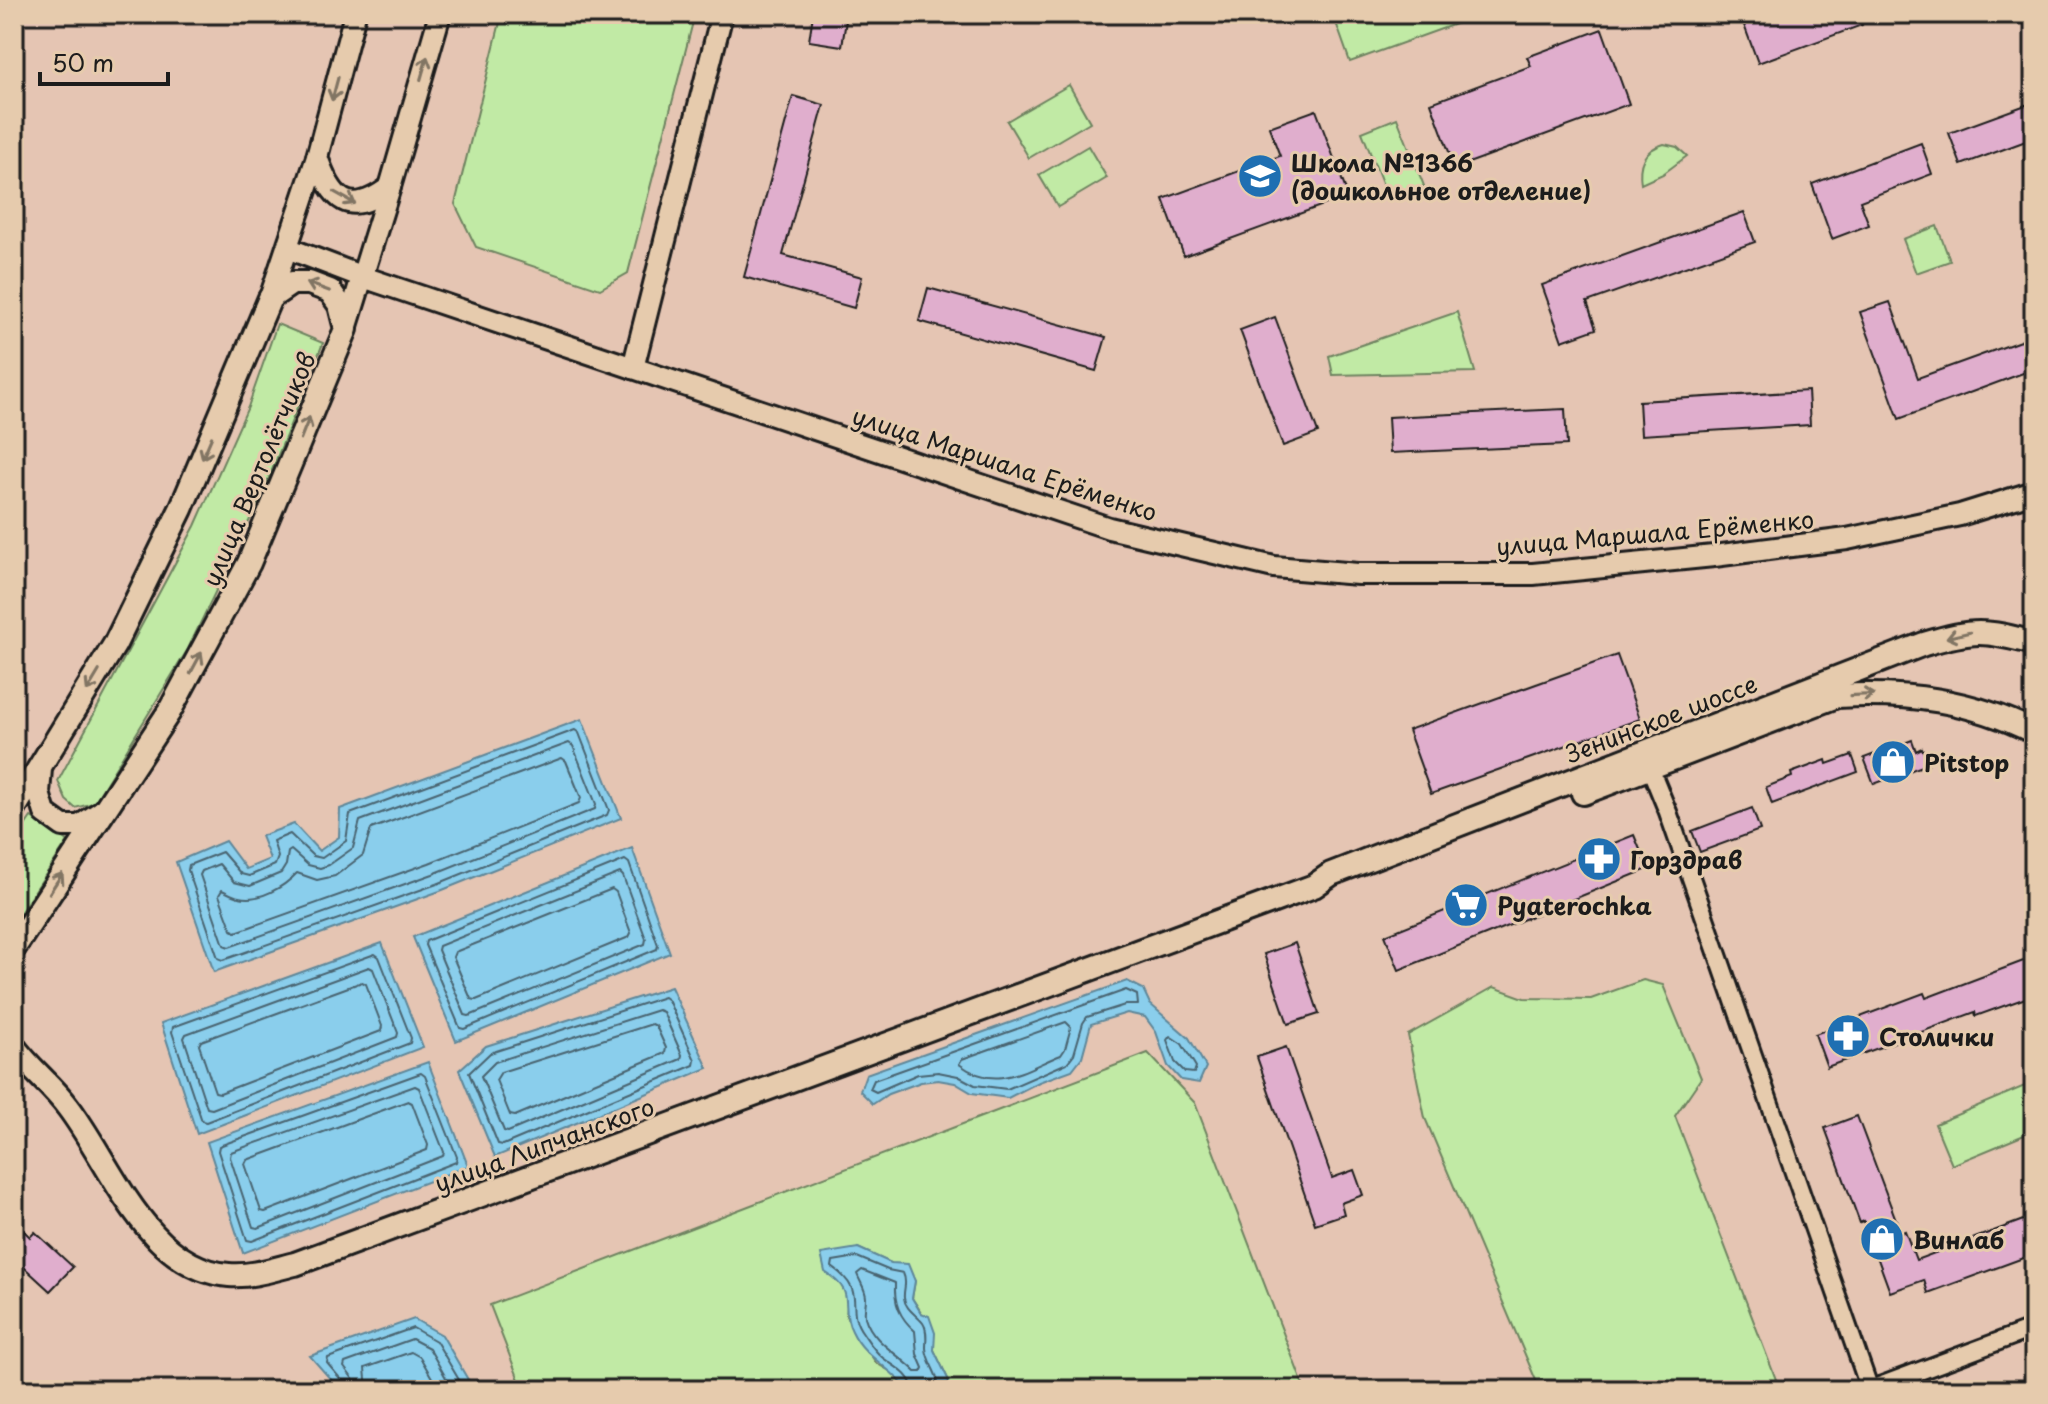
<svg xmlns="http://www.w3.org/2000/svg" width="2048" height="1404" viewBox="0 0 2048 1404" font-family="'Playpen Sans',sans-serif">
  <rect width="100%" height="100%" fill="#e5c5b3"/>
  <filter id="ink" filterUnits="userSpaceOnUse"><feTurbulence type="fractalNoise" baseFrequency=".0125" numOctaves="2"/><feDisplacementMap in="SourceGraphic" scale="16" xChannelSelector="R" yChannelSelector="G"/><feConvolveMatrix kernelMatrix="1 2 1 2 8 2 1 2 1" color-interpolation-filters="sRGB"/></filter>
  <g filter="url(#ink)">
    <g fill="#c1eaa5" stroke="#6e8360" stroke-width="2">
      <polygon points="502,14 695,14 628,273 600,289 476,247 455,204"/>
      <polygon points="1333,14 1483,14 1350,62"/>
      <polygon points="1069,85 1090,122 1029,158 1007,121"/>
      <polygon points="1397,118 1424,186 1389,200 1362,132"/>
      <path d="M1664,144L1677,147L1687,156L1663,174L1641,184C1638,164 1643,150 1664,144Z"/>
      <polygon points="1088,146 1107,178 1058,207 1039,175"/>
      <polygon points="1937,226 1950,261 1916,273 1903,239"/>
      <polygon points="1457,312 1475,372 1333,375 1329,356"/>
      <polygon points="277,324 323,343 264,490 188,649 94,803 75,808 66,800 58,781 195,526 248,407"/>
      <polygon points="31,817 68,841 14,922 14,842"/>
      <polygon points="1643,980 1663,985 1701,1078 1675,1116 1780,1390 1540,1390 1425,1118 1408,1035 1494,987 1524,998 1591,999"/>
      <polygon points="1148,1053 1195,1103 1305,1390 945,1390 949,1381 934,1350 934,1332 912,1298 915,1281 891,1263 858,1248 840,1282 848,1298 846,1316 876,1363 893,1373 907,1390 523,1390 490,1305"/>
      <polygon points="2027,1085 2034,1101 2034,1131 1952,1165 1935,1124"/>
    </g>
    <g fill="#8aceec" stroke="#5e8799" stroke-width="2">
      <polygon points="582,719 621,818 440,891 214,972 176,862 225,841 246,869 270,859 261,836 294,824 319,851 339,837 340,809"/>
      <polygon points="632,848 670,953 456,1041 413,937"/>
      <polygon points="382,943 423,1047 197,1134 161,1023"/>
      <polygon points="1127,981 1143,989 1150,1004 1189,1038 1206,1067 1199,1083 1181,1080 1168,1066 1156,1032 1145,1017 1127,1013 1091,1024 1082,1057 1072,1070 1039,1082 1008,1098 972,1093 955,1083 938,1080 921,1082 888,1094 873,1104 860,1091 866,1074"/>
      <polygon points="671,987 708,1068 495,1157 459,1070 486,1046"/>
      <polygon points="428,1062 468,1166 243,1253 207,1142"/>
      <path d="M858,1248L891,1263L908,1264L915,1281L912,1298L921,1313L929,1316L935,1333L934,1350L949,1381L945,1390H907C892,1367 865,1359 852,1331C838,1303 859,1294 825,1272L821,1254Z"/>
      <polygon points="414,1319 442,1335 474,1390 340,1390 310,1356"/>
    </g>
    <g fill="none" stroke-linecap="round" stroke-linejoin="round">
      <g stroke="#48636f" stroke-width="2">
        <polygon points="575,730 579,733 609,810 607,815 437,884 223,960 218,958 188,870 189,865 222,852 241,874 249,876 275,865 278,857 273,841 290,834 313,856 322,858 346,841 350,814"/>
        <polygon points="569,743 573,746 596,804 595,809 433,874 229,947 224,945 200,875 202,871 219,864 234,882 250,886 281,873 286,865 288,852 291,850 308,865 320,868 329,865 353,848 360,821"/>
        <path d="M562,758L566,761L581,798L579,803L429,863L236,932L232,930L219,895L222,890C227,892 233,896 239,897C259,902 284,887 297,873L317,880L335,876L363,855L371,829Z"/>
        <polygon points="625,860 629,863 658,945 657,949 464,1029 460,1028 425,945 426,941"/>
        <polygon points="620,873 623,876 646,939 645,944 469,1016 465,1015 438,950 439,946"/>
        <polygon points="612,889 616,892 631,933 629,937 476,1000 471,999 453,957 455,952"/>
        <polygon points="375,954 379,957 411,1038 410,1043 206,1122 202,1121 172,1032 173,1027"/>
        <polygon points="369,967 373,969 398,1033 397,1037 212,1109 207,1108 184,1038 186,1034"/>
        <polygon points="362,982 366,984 382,1026 381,1031 220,1093 215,1092 199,1045 201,1041"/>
        <polygon points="1126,990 1137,995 1138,1005 1125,1005 1087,1017 1083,1023 1074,1054 1067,1063 1007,1089 975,1085 958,1076 938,1072 918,1074 876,1092 870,1089 874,1080"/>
        <polygon points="664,997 668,1000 695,1060 694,1065 503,1145 498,1144 469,1073 490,1053"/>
        <polygon points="658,1010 663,1012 682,1055 681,1059 508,1132 504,1131 481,1076 495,1062"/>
        <path d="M1066,1022L1071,1027L1065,1049L1061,1055C1023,1070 997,1092 959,1064L962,1059Z"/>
        <polygon points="652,1024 656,1026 666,1048 665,1053 515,1116 510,1115 496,1080 501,1072"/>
        <polygon points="1170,1036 1182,1044 1196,1067 1194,1073 1185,1072 1175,1062 1167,1040"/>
        <polygon points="421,1073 425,1076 457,1157 456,1162 252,1241 247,1240 218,1151 219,1146"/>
        <polygon points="415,1086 419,1088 444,1152 443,1156 258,1228 253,1227 230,1157 231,1152"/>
        <polygon points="408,1101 412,1103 428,1145 427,1150 265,1212 261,1211 245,1164 247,1160"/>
        <path d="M862,1270L895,1283C894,1303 899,1317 915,1331L917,1354L923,1368L921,1372H916C900,1355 872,1342 865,1317C864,1310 866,1305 866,1298C866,1290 860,1282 857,1274Z"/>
        <polyline points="345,1390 344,1383 327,1363 328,1358 413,1328 436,1341 465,1390"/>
        <polyline points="355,1390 353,1379 344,1367 345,1363 412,1339 429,1348 453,1390"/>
        <polyline points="367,1390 365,1368 411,1352 420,1357 439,1390"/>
        <path d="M913,1390C911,1374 895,1367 883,1358C875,1352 869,1342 863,1333C843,1306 870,1294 832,1267L833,1261L857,1257L888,1270L903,1273C908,1283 903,1288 904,1298C905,1309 917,1315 923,1323C928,1330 926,1340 926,1348C927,1364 940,1374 938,1390"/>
      </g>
    </g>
    <g fill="#e0aecd" stroke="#1c1c1c" stroke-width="2">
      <polygon points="813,14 847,14 842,46 809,41"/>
      <polygon points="1740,14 1776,14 1778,20 1795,14 1858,14 1862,25 1758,63"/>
      <polygon points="1602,29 1629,104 1455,168 1431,103 1531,66 1527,57"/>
      <polygon points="793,96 824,105 783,255 862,277 854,308 744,277"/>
      <polygon points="2034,102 2034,138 1961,165 1949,133"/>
      <polygon points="1316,110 1348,196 1184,256 1163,199 1280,156 1269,127"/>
      <polygon points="1921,143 1932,174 1860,201 1869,225 1832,239 1812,184"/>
      <polygon points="1744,212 1755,242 1587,302 1596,329 1562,341 1542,285"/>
      <polygon points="928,288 1106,337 1096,371 919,321"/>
      <polygon points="1890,302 1918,378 2034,336 2034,369 1899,419 1860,312"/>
      <polygon points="1275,317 1318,433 1283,446 1240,330"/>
      <polygon points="1808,391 1810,425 1641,435 1639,401"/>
      <polygon points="1565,409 1567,445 1390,453 1388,417"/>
      <polygon points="1617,655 1640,719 1431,794 1408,730"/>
      <polygon points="1912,740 1916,751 1922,748 1928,764 1874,784 1864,758"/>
      <polygon points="1852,755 1858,772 1772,804 1766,787 1792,777 1791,773 1826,760 1827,764"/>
      <polygon points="1752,808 1760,830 1700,852 1692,831"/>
      <polygon points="1634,835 1648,869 1399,970 1385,935"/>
      <polygon points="1295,943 1319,1014 1288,1024 1264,954"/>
      <polygon points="2034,957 2034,995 1976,1016 1975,1012 1827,1067 1815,1034 1924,993 1926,998"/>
      <polygon points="1286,1047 1332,1178 1354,1170 1363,1195 1341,1203 1344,1214 1315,1224 1257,1057"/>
      <polygon points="1857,1116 1901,1233 1905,1231 1916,1260 2034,1216 2034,1254 1928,1293 1924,1280 1890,1292 1864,1221 1860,1223 1825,1128"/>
      <polygon points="14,1221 30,1237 35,1232 73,1267 50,1291 14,1258"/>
    </g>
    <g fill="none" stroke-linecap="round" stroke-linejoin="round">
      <g stroke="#1c1c1c" stroke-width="22">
        <g id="minor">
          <polyline points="1650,768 1668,812 1870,1390"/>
          <polyline points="1869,1390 2034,1328"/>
        </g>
      </g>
      <g stroke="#1c1c1c" stroke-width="26">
        <g id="tertiary">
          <path d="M317,157C332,201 349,218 390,187"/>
          <polyline points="287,248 363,277 1109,528 1274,567 1358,574 1533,574 1714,556 1847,539 1960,515 2034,492"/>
          <polyline points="270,298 317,157 355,14"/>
          <polyline points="346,329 390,187 440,14"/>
          <polyline points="633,368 722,14"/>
          <polyline points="41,769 39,793 45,813 63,826 79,826 103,810"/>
        </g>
      </g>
      <g stroke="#1c1c1c" stroke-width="28">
        <g id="secondary">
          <path d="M1583,793L1837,696C1907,692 1971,700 2034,732"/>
          <polyline points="14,809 115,644 181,509 270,298 292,283 309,283 330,291 340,305 346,329 249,563 169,712 14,948"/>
          <path d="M14,1047C30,1069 52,1085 68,1107C111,1163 147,1269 229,1275C251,1277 274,1269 295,1264L1271,902L1314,886L1331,874L1924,644C1974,629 1984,630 2034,643"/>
        </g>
      </g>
      <use href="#minor" stroke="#e6cbad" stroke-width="16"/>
      <use href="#tertiary" stroke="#e6cbad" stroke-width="20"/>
      <use href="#secondary" stroke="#e6cbad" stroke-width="22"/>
    </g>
    <defs><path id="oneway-shaft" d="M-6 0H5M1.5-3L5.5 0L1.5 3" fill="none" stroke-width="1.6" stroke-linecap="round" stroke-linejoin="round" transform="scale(2)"/></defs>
    <g stroke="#817464">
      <use href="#oneway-shaft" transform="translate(424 68) rotate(-74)"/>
      <use href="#oneway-shaft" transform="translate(335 89) rotate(105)"/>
      <use href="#oneway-shaft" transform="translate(345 198) rotate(29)"/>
      <use href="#oneway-shaft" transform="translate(318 287) rotate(-160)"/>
      <use href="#oneway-shaft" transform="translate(305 428) rotate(-68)"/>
      <use href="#oneway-shaft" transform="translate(207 448) rotate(113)"/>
      <use href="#oneway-shaft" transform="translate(1958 635) rotate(167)"/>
      <use href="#oneway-shaft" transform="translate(196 663) rotate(-62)"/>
      <use href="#oneway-shaft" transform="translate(93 681) rotate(121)"/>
      <use href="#oneway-shaft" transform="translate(1862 695) rotate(-3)"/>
      <use href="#oneway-shaft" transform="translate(56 883) rotate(-57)"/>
    </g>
  </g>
  <defs>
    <g id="school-disc" transform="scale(2.3)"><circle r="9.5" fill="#1f6fb2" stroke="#e6cbad"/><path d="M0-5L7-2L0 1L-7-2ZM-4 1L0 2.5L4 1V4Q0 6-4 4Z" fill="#fff"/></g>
    <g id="shop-disc" transform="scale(2.3)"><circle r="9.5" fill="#1f6fb2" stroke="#e6cbad"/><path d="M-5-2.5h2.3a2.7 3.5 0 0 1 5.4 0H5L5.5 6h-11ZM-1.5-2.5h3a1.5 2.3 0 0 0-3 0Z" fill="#fff"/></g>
    <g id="pharmacy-disc" transform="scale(2.3)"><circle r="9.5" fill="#1f6fb2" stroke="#e6cbad"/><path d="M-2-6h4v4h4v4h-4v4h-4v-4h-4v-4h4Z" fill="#fff"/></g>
    <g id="supermarket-disc" transform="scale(2.3)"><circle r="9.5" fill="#1f6fb2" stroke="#e6cbad"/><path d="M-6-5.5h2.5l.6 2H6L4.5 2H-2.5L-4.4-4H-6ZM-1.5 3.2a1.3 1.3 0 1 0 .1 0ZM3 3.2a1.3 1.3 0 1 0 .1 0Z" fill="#fff"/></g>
  </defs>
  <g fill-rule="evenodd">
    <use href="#school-disc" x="1260" y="176"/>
    <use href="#shop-disc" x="1893" y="762"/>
    <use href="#pharmacy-disc" x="1599" y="859"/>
    <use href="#supermarket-disc" x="1466" y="905"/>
    <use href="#pharmacy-disc" x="1848" y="1036"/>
    <use href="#shop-disc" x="1882" y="1239"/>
  </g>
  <g text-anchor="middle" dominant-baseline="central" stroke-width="6" stroke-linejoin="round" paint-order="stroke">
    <g font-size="24" font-weight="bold" fill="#1c1c1c" stroke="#e6cbad" text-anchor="start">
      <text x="1291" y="162">Школа №1366<tspan x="1291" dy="28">(дошкольное отделение)</tspan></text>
      <text x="1924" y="762">Pitstop</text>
      <text x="1630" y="859">Горздрав</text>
      <text x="1497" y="905">Pyaterochka</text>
      <text x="1879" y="1036">Столички</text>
      <text x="1913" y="1239">Винлаб</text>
    </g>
    <g font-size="24" fill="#1c1c1c" stroke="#e6cbad">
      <text transform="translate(1005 463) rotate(18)">улица Маршала Ерёменко</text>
      <text transform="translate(258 469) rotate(-67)">улица Вертолётчиков</text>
      <text transform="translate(1655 532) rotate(-5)">улица Маршала Ерёменко</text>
      <text transform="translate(1661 718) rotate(-21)">Зенинское шоссе</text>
      <text transform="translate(544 1144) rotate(-20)">улица Липчанского</text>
    </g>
  </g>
  <rect width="2048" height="1404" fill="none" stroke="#e6cbad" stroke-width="48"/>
  <rect x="24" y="24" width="2000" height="1356" fill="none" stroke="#1c1c1c" stroke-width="3" filter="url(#ink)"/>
  <path d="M40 72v12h128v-12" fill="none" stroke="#1c1c1c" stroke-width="4"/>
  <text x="52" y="72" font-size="24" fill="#1c1c1c" stroke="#e6cbad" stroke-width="6" paint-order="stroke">50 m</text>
</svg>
